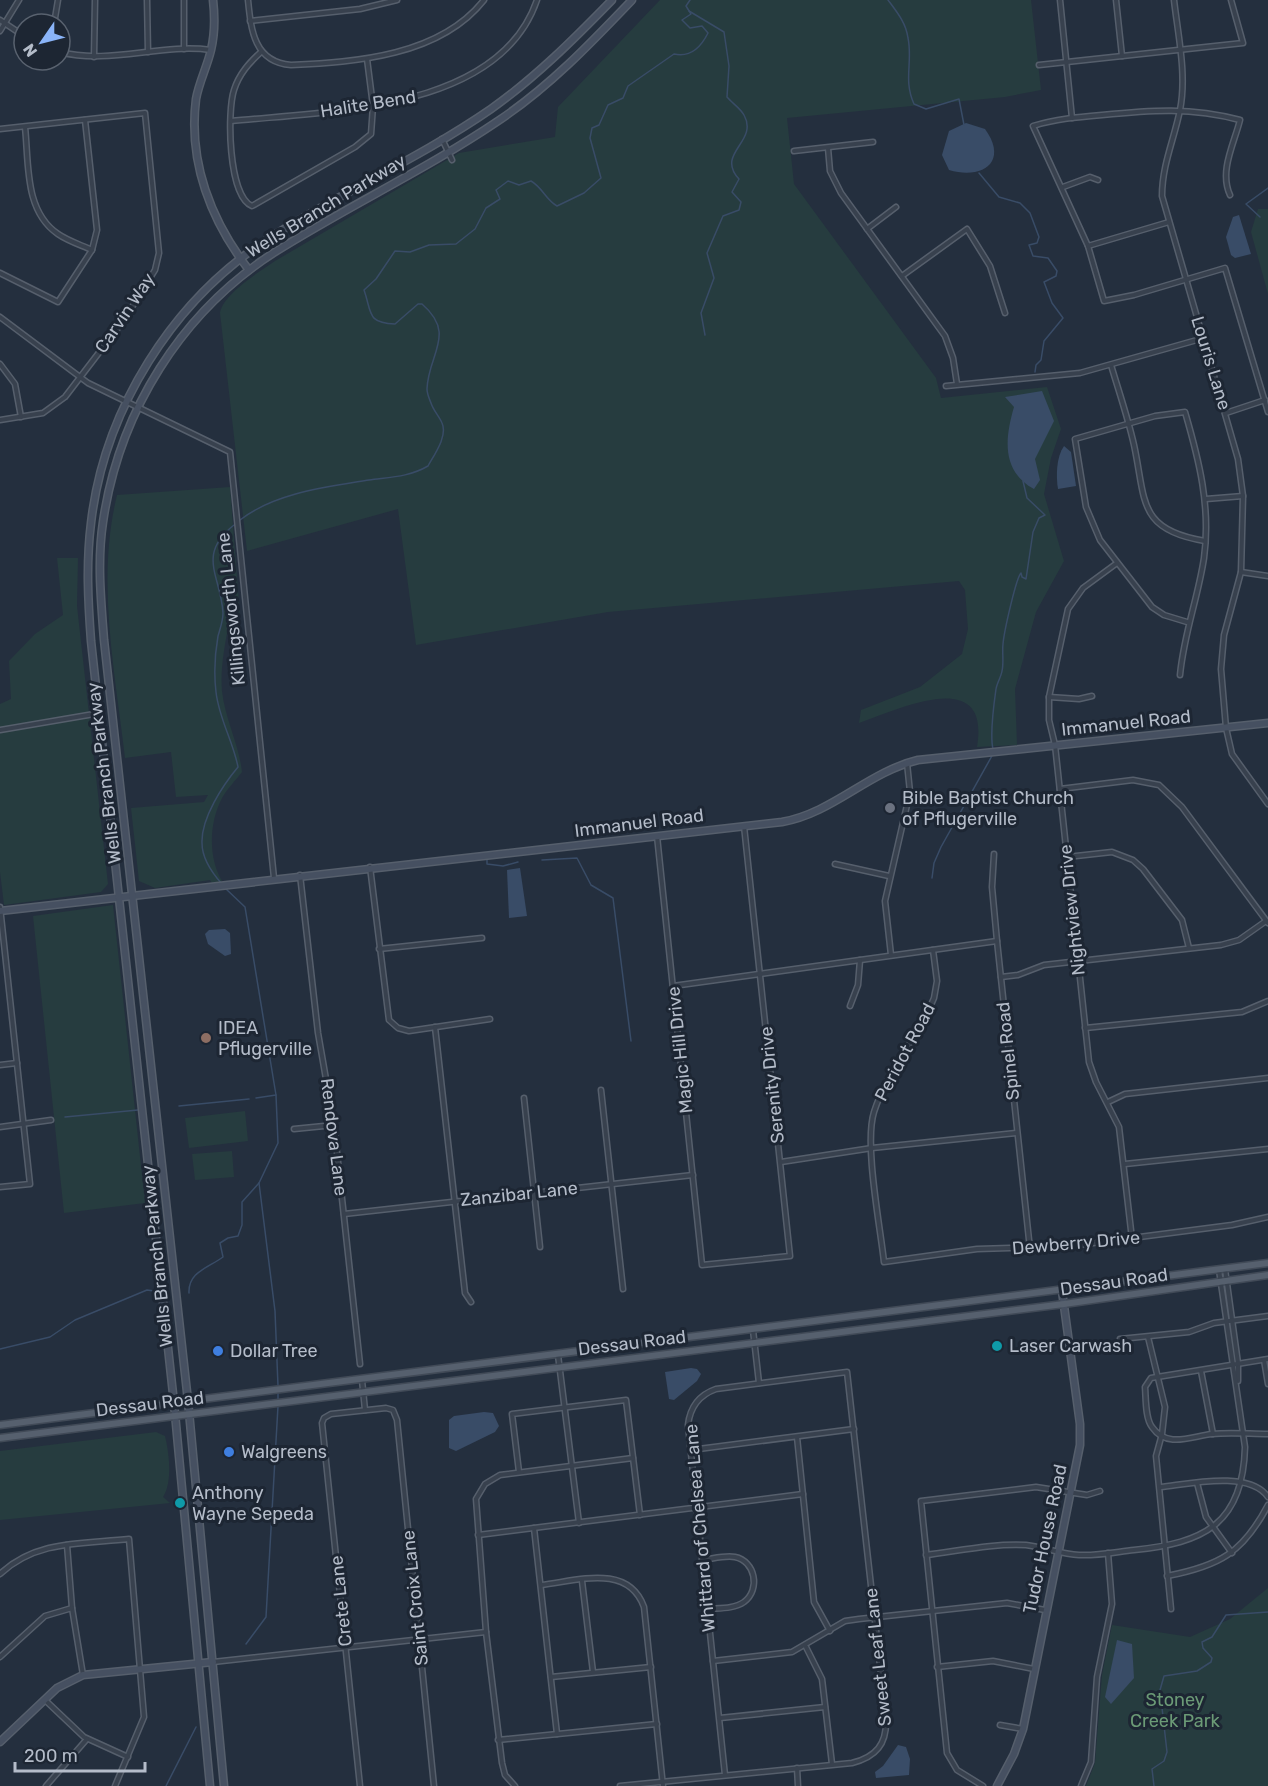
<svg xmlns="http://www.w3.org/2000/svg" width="1268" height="1786" viewBox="0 0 1268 1786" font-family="Rubik,sans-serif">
  <rect width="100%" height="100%" fill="#242f3e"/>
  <g fill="#263c3f">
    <path d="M660,0H1031L1041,90L1005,97L787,118L794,184L936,378L941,398L1047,387L1061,429L1051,458L1044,494L1064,561L1036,612L1015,689L1017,745L977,747C991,664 898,710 859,723L861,710L920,687L962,654L968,629L965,590L959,581L608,612L416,645L398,509L247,551L220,313C223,294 259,272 275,261L459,153L555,137L558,107Z"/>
    <polygon points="1258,209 1268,209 1268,294 1251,232"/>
    <path d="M230,487L240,616L229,622C225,645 220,668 222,691C225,719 239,744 242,772C236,780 227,789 222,798C209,823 208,857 222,881L212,883L210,880L155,888L139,881L131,808L204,802L208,795L176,797L171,752L125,758C115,671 96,581 117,495Z"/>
    <polygon points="57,558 78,558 77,606 108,884 101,892 4,905 0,872 0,704 11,699 9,661 35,634 63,615"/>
    <polygon points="113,905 145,1203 64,1213 33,916"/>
    <polygon points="245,1111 248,1141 189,1148 185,1118"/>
    <polygon points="232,1151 234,1177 195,1180 192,1154"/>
    <path d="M156,1432L165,1436C169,1452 173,1482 163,1497L170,1503L0,1520V1451Z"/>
    <polygon points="1268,1588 1268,1786 1086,1786 1095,1763 1102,1675 1112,1625 1190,1637 1230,1619"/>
  </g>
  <g fill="#394c67">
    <path d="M966,123L985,129C1009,162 982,180 949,170L942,155L949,131Z"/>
    <polygon points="1239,215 1251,254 1235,258 1231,255 1226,237 1233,217"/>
    <path d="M1042,391L1054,421L1035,459L1040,480L1034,489C1001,471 1005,438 1014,407L1005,397Z"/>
    <path d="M1064,446L1071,452L1076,486L1058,489C1056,477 1056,457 1064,446Z"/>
    <polygon points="520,868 527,916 509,918 507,870"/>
    <polygon points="225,929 230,933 231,954 225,956 208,944 205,934 209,930"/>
    <polygon points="691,1368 697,1369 701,1374 697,1381 674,1400 669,1399 665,1372"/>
    <polygon points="484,1412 493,1413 499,1426 495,1432 456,1451 449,1448 449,1420 454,1416"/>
    <polygon points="1117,1640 1132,1644 1134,1678 1111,1704 1105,1697"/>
    <polygon points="898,1745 906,1747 910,1759 909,1775 876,1778 875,1772 883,1766"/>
  </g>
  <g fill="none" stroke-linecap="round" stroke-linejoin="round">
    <g stroke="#394c67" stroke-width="1.5">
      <path d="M888,0C897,12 906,23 908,38C913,62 903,80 914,104L926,109L959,99L964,125"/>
      <path d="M689,11L724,32L729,66L727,97C732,103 740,108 744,115C759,142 715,153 739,179L732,192L741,202L739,210L723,216L707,253L714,278L701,313L705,335"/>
      <polyline points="979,173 999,197 1020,203 1030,213 1039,237 1037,243 1029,245 1033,256 1048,258 1057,271 1056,276 1044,282 1052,303 1063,318 1044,341 1041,360 1036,365 1035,372"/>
      <polyline points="1260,217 1246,204 1268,188"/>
      <path d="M240,520C275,493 326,487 369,480C391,477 409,477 428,466C434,455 448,436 442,423C439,416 433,410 431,403C429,398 427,394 427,389C428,354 457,334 422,304H418L395,324C366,323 372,312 364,290L376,279L395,251L410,252L429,245L456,244L475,229L486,208L500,199L496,190L508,181L519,185L531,181C543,188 545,199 557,206L584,193L601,178L590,138L592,128L599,125L608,105L623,98L628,86L674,54C691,58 701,47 708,33L702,26L690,28L682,20L691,14L686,6L690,0"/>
      <path d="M993,749C990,736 994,703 996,689C997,683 1001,677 1002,671C1004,663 1002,652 1003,644C1004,632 1016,578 1021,573L1022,577L1026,579L1033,532L1039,518L1045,515L1027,498L1023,481"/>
      <polyline points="487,860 487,864 503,866 518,862"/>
      <polyline points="542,860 577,858 591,885 613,898 631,1041"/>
      <polyline points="932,878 934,863 941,847 993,754"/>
      <path d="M222,884C213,874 202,858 202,843C201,818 223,785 238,767C233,741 219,719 216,692C214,675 215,653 218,636C220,629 223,621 223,613C221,576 196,555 234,525"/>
      <polyline points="256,1098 276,1095"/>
      <polyline points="179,1106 249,1099"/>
      <polyline points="65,1117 138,1110"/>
      <polyline points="259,1183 275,1311 278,1386"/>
      <path d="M189,1293C188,1272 208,1268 223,1257L220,1243L228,1238L238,1236L242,1225V1202L259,1183L278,1143L276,1095L245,907L225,888"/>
      <polyline points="0,1349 50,1337 75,1320 147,1290 154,1291"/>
      <polyline points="278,1391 278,1401"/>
      <polyline points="246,1644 266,1617 278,1406"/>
      <polyline points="166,1786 196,1727"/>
      <polyline points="1154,1786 1152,1769 1164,1761 1167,1752 1160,1690 1164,1676 1197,1671 1211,1662 1212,1658 1203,1648 1202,1642 1212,1637 1226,1615 1268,1612"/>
    </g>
    <g stroke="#565f6c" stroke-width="7">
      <g id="street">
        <polyline points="147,0 148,52"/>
        <polyline points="184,0 184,49"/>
        <path d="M248,0C251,30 254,62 291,65C356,62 440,56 484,0"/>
        <polyline points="1060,0 1072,118"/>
        <polyline points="1116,0 1122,56"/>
        <path d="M1174,0C1178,35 1187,75 1180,110C1174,140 1162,165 1162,196L1238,459L1243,496L1241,572L1224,635L1221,669L1226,728L1232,754L1268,804"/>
        <polyline points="0,20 24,36"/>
        <polyline points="250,21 360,9 397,0"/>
        <polyline points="54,24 58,0"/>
        <polyline points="0,31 19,0"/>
        <path d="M60,52C110,65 160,43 211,50"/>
        <path d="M261,52C249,63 239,74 234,90C227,111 228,196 252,206L355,147L371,134L373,106L367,59"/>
        <polyline points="94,57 95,0"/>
        <polyline points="1039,65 1243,43 1231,0"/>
        <path d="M231,121C328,111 499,112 537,0"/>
        <path d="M25,127C29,163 24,211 58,234C68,241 81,245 92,250"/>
        <polyline points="0,129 145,113 159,253 155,270 124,320 65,397 43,413 0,420"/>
        <polyline points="442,139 452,160"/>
        <polyline points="828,148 830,171 841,193 945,336 953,358 957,384"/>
        <polyline points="794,151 873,142"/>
        <polyline points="1063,187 1090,177 1098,180"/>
        <path d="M1230,195C1219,171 1234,144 1240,120C1191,107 1152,110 1102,115C1078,117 1055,119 1033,126L1088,246L1104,301L1134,295L1225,268L1268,412"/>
        <polyline points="867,229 896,207"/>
        <polyline points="1088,246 1169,222"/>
        <polyline points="0,273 58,302 92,250 97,230 85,120"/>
        <polyline points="902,276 967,229 990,266 1005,313"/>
        <polyline points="0,317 88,383 230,452 274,878"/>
        <polyline points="0,364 15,384 21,417"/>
        <path d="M1111,365C1119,392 1128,418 1134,445C1146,500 1137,530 1205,541"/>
        <polyline points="946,386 1080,373 1204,338"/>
        <polyline points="1226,413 1265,400"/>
        <polyline points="1206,499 1243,496"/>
        <polyline points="1117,563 1083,588 1068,609 1049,697 1049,720 1055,745 1089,1062 1096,1082 1119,1127 1132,1239"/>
        <polyline points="1241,572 1268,576"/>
        <path d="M1180,675C1184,633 1198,598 1204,558C1211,507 1199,460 1185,412L1155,416L1075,439L1086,507L1100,540L1152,607L1164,615L1187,622"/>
        <polyline points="1049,697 1079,699 1092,696"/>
        <polyline points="0,730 100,713"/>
        <polyline points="1060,789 1133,780 1159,785 1182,807 1268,923"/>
        <polyline points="657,836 702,1265 790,1256 744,826"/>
        <polyline points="994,854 992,887 997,941 1030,1249"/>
        <polyline points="1067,857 1112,852 1133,860 1143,869 1182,920 1189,948"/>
        <polyline points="835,864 889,876"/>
        <polyline points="370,867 389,1020 398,1028 409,1031 490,1019"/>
        <polyline points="300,875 318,1033 334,1125 360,1364"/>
        <polyline points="0,907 30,1184 0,1187"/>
        <polyline points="379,949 482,938"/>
        <path d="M933,950L937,981L934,998C918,1037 887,1071 874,1112C864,1144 880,1225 884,1262L977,1249L1070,1246L1232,1225L1268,1217"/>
        <polyline points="891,955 885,901 910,792 907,763"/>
        <polyline points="1001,977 1018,975 1044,965 1221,945 1239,940 1266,921"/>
        <polyline points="673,986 997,941"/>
        <polyline points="850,1006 858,985 860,960"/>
        <polyline points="435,1027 465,1293 471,1302"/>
        <polyline points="1085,1028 1242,1012 1268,1001"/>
        <polyline points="0,1065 17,1063"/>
        <polyline points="601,1090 623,1289"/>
        <polyline points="524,1098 540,1247"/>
        <polyline points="1108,1102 1125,1094 1268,1078"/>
        <polyline points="0,1127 51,1120"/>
        <polyline points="294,1129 334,1125"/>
        <polyline points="781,1162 872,1148 1016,1133"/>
        <polyline points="1125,1164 1268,1149"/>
        <polyline points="344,1214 693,1175"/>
        <polyline points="1225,1269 1238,1363 1238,1381"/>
        <polyline points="753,1330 759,1383"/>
        <polyline points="1148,1337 1165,1407 1162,1434 1156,1456 1171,1609"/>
        <polyline points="1120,1339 1189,1332 1214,1323 1268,1316"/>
        <polyline points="558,1355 579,1523"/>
        <path d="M1268,1359L1151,1378L1145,1387C1146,1398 1145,1418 1152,1427C1167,1449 1192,1436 1212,1434C1230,1432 1250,1434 1268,1434"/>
        <polyline points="1264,1360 1268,1384"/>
        <polyline points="1201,1371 1213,1434"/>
        <polyline points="362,1380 365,1410"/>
        <polyline points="797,1437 814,1602 830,1631"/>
        <polyline points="691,1450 854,1429"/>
        <polyline points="519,1472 512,1414 626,1400 640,1515"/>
        <polyline points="1197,1483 1206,1517 1232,1553"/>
        <path d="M1161,1487C1189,1484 1249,1470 1268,1497"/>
        <polyline points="534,1528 557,1734"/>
        <polyline points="478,1535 803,1494"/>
        <polyline points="67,1545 72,1608 83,1675"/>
        <path d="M926,1555C958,1551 994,1543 1026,1545C1044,1547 1061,1554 1079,1555C1097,1556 1116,1552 1134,1550C1204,1543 1243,1524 1245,1447L1219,1270"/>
        <path d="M702,1560C712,1559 725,1555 735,1557C755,1561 761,1589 744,1602C734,1609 719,1608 708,1609"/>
        <path d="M0,1574C36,1540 82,1544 129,1539L144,1717L115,1786"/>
        <path d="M1167,1576C1219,1566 1243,1553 1268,1505"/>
        <polyline points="582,1581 593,1672"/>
        <path d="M541,1585C577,1581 628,1563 644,1607L663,1786"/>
        <polyline points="806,1647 822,1679 832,1764"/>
        <polyline points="0,1657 45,1616 72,1608"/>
        <polyline points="713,1661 792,1652 845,1621 859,1619 1007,1603 1045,1610"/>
        <polyline points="213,1662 486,1632"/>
        <polyline points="937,1667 993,1661 1034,1669"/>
        <polyline points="551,1677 651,1667"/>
        <polyline points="45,1700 84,1737 128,1757"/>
        <polyline points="720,1718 825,1707"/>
        <polyline points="1000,1725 1023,1729"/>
        <polyline points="498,1740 657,1724"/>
        <polyline points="797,1768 798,1786"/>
        <polyline points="46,1786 87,1739"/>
        <polyline points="360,1786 322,1423 324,1418 331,1414 386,1408 393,1410 397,1420 434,1786"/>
        <polyline points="515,1786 505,1775 502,1763 486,1632 476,1499 485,1484 500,1475 633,1458"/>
        <path d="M620,1786L852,1763C876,1757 887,1744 886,1719L847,1372L716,1389C699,1395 690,1407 688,1425L725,1775"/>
        <polyline points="983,1786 957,1770 947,1753 921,1501 1036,1487 1087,1495 1100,1491"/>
        <polyline points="1081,1786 1091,1762 1097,1677 1112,1604 1108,1553"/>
      </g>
    </g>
    <g stroke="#565f6c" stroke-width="9">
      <g id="secondary">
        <path d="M213,0C215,17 215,33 211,50C207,67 199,82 196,99C188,162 211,221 249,270"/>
        <path d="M0,911L782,822C833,813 868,772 918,760L1268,723"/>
        <polyline points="0,1742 57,1688 83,1675 213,1662"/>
        <path d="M210,1786L174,1403L91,641C88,601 86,563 91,523C104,410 172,301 268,239C340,193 420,158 491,109C536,77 574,39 612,0"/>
        <path d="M224,1786L188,1401L104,640C101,601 97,561 103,522C119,412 181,312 275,252C348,206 427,169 498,121C549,87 590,44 632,0"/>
        <polyline points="997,1786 1014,1754 1023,1729 1080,1445 1080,1424 1062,1291"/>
      </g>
    </g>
    <g stroke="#414a57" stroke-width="9">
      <g id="primary">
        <polyline points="0,1425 1268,1263"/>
        <polyline points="0,1438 1064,1304 1268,1275"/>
      </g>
    </g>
    <use href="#street" stroke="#38414e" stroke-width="4"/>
    <use href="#secondary" stroke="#465061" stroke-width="6"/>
    <use href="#primary" stroke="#56606e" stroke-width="6"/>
  </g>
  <circle fill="#6b7280" stroke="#1d2633" stroke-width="2" cx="890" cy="808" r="6"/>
  <circle fill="#8d6e63" stroke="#1d2633" stroke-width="2" cx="206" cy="1038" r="6"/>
  <g fill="#0f9aa8" stroke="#1d2633" stroke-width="2">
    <circle cx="997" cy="1346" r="6"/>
    <circle cx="180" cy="1503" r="6"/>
  </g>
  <g fill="#3f7fe0" stroke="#1d2633" stroke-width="2">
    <circle cx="218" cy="1351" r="6"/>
    <circle cx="229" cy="1452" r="6"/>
  </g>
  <g text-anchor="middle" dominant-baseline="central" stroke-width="6" stroke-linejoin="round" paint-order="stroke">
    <g font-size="18" fill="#b4bcc9" stroke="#1d2633">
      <text transform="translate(368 104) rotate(-9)">Halite Bend</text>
      <text transform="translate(326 206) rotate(-31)">Wells Branch Parkway</text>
      <text transform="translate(125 313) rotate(-56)">Carvin Way</text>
      <text transform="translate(1211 363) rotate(73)">Louris Lane</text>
      <text transform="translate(231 609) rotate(-96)">Killingsworth Lane</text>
      <text transform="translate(1126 723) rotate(-6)">Immanuel Road</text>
      <text transform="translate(104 773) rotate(-97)">Wells Branch Parkway</text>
      <text transform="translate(639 823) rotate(-7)">Immanuel Road</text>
      <text transform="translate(1072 910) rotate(-96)">Nightview Drive</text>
      <text transform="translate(680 1050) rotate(-96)">Magic Hill Drive</text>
      <text transform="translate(1008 1051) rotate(-96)">Spinel Road</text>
      <text transform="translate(905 1052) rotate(-62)">Peridot Road</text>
      <text transform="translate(772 1085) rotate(-96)">Serenity Drive</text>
      <text transform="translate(334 1137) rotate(83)">Rendova Lane</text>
      <text transform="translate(519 1194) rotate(-6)">Zanzibar Lane</text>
      <text transform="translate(1076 1243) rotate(-5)">Dewberry Drive</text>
      <text transform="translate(157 1256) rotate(-96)">Wells Branch Parkway</text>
      <text transform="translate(1114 1282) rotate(-8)">Dessau Road</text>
      <text transform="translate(632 1343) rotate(-7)">Dessau Road</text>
      <text transform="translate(150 1404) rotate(-7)">Dessau Road</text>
      <text transform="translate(700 1528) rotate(-95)">Whittard of Chelsea Lane</text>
      <text transform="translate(1045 1539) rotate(-78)">Tudor House Road</text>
      <text transform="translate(415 1598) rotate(-96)">Saint Croix Lane</text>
      <text transform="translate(341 1601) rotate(-96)">Crete Lane</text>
      <text transform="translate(878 1657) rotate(-96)">Sweet Leaf Lane</text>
    </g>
    <g font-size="18" fill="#b4bcc9" stroke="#1d2633" text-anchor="start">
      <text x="902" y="798">Bible Baptist Church<tspan x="902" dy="21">of Pflugerville</tspan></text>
      <text x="218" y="1028">IDEA<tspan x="218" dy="21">Pflugerville</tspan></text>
      <text x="1009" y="1346">Laser Carwash</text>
      <text x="230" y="1351">Dollar Tree</text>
      <text x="241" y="1452">Walgreens</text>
      <text x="192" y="1493">Anthony<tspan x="192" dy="21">Wayne Sepeda</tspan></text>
    </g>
    <g font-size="18" fill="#6b9a76" stroke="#1d2633">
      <text x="1175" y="1700">Stoney<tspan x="1175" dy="21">Creek Park</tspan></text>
    </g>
  </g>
  <g transform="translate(42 42) rotate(235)"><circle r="28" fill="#1d2633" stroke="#59626f" stroke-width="1.5"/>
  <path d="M0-4.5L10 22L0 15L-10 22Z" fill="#8ab4f8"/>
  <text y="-9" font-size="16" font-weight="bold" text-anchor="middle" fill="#b4bcc9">N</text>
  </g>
  <path d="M15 1762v9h130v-9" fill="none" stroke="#b4bcc9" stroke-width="3"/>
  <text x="24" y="1762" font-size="18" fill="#b4bcc9" stroke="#1d2633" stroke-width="4.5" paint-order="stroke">200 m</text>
</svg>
